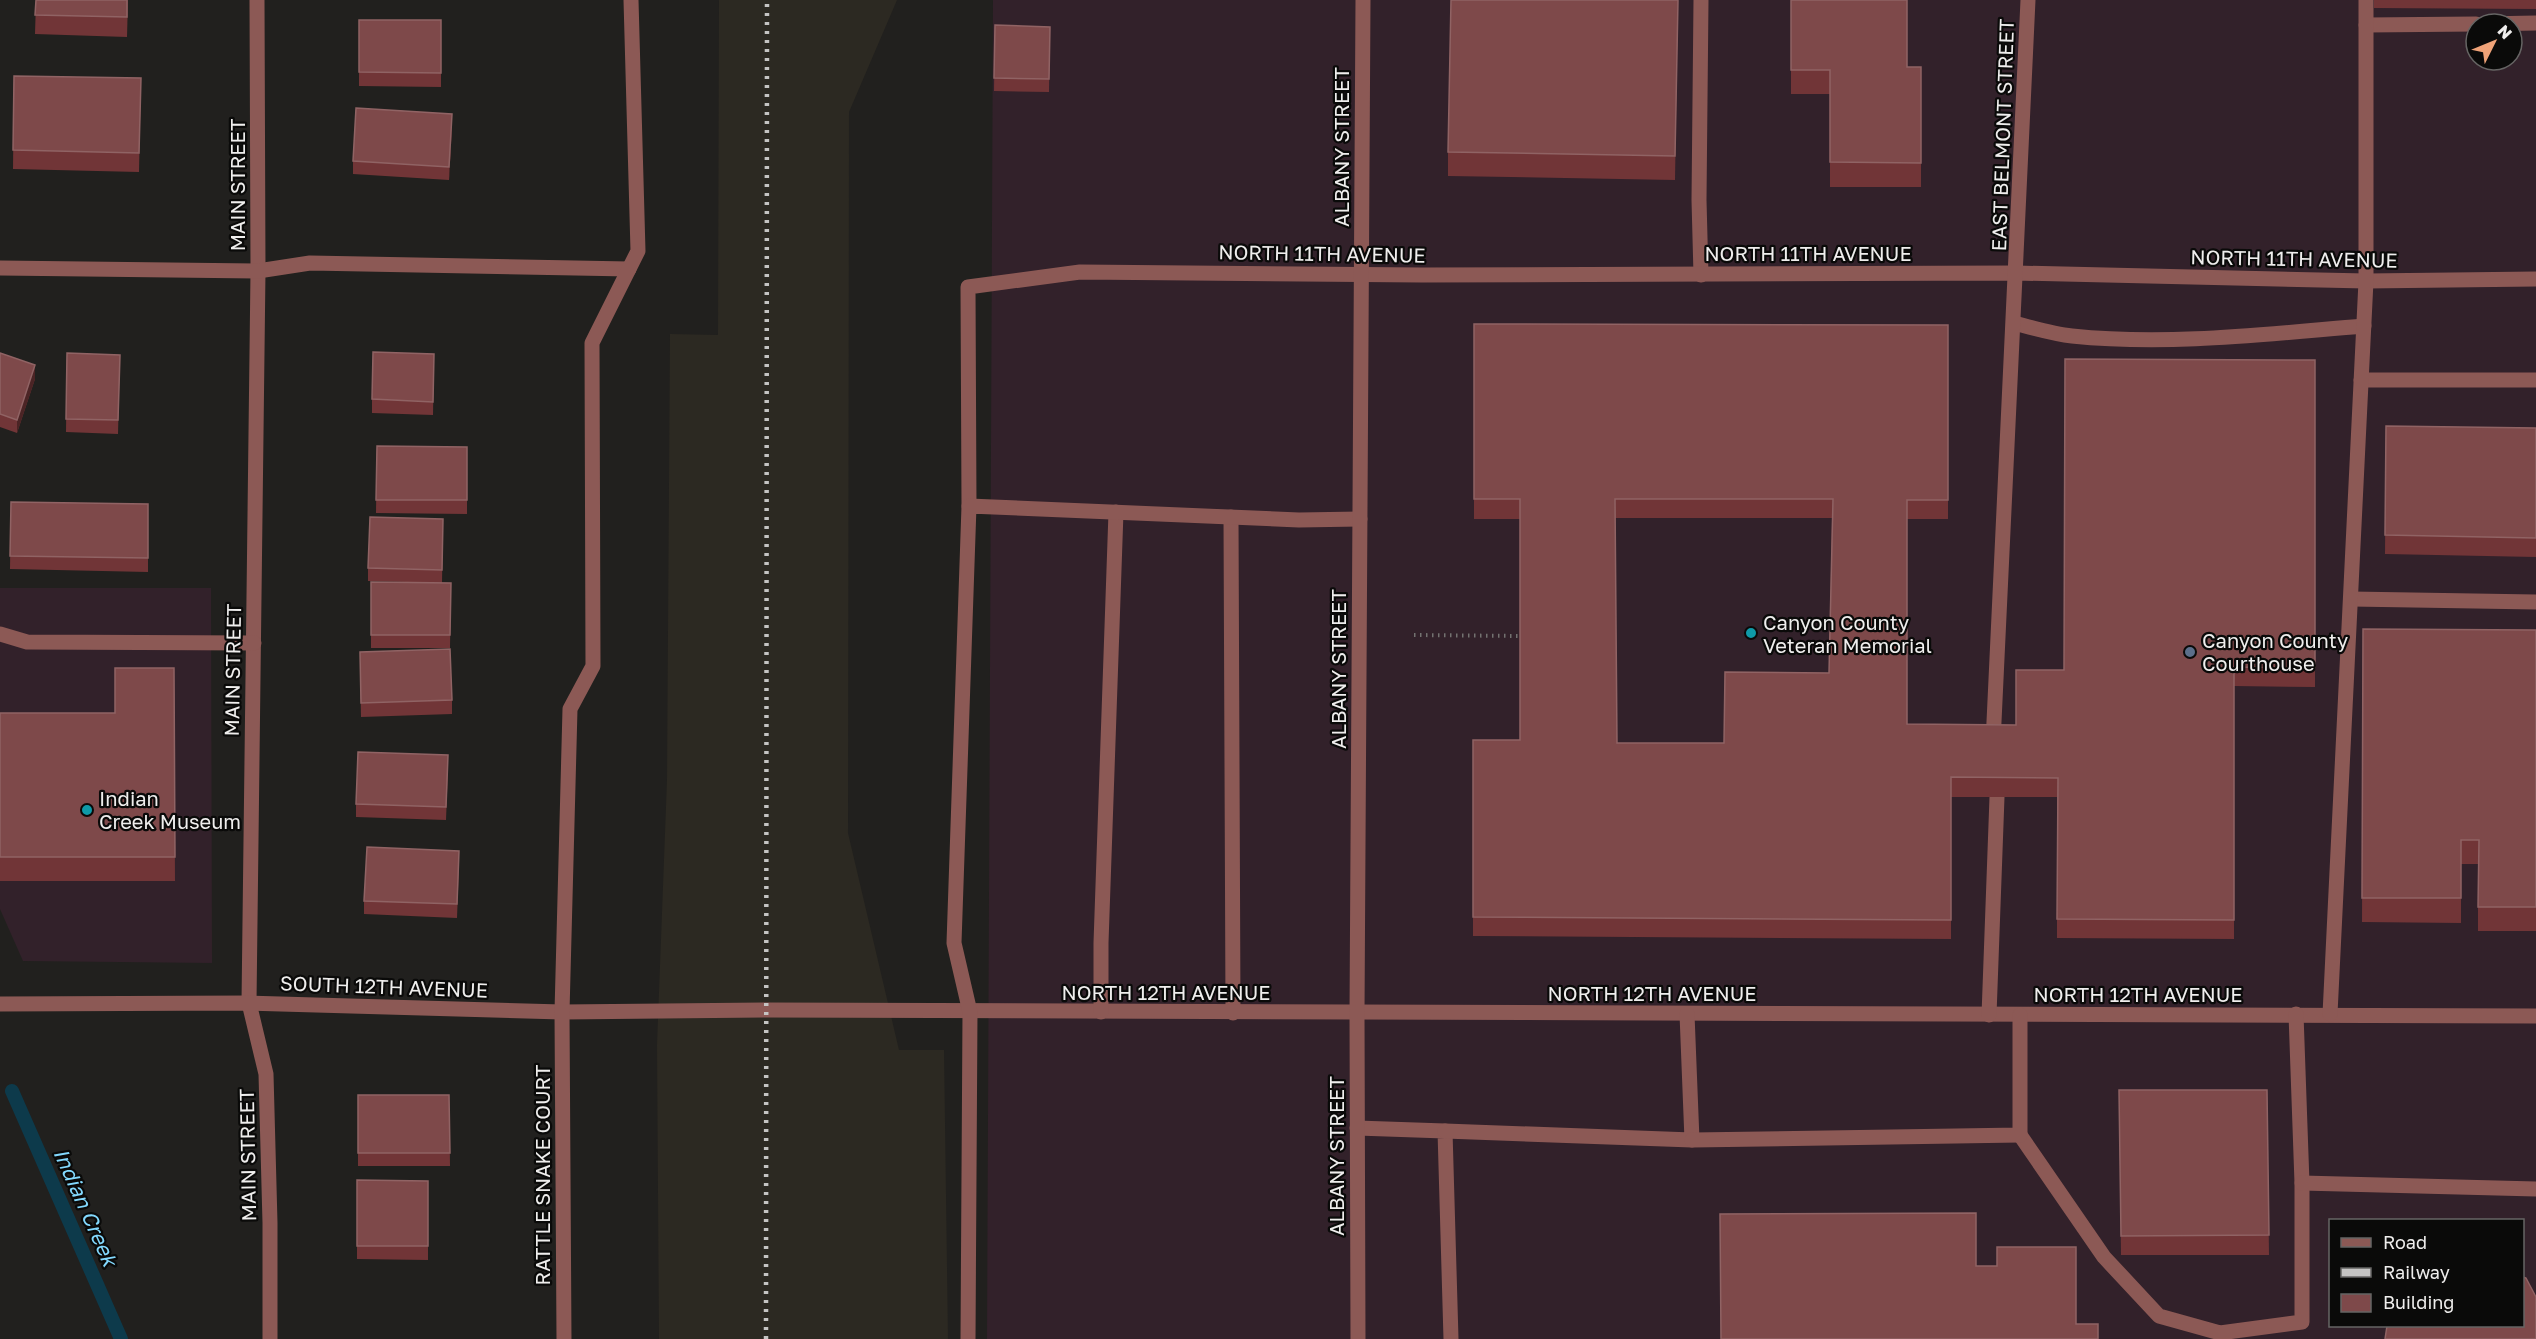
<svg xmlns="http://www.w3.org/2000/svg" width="2536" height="1339" viewBox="0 0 2536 1339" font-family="'Golos Text',sans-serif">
  <rect width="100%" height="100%" fill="#21201e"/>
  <g fill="#32212a" fill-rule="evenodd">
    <path d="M993,0H2536V1339H987ZM2476,24H2512V60H2476ZM2330,1220H2522V1326H2330Z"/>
    <polygon points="0,588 211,588 212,963 23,961 0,909"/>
  </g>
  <polygon fill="#2c2922" points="719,0 897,0 849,112 848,833 899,1050 944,1050 948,1339 659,1339 657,1045 667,780 670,334 718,335"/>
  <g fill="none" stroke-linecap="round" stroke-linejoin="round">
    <polyline stroke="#0d3a4b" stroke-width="14" points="12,1091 121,1339"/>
    <polyline stroke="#737270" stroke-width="4" stroke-dasharray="1.5 4.5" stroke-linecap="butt" points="1414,635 1520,636"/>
    <g stroke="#8c5955" stroke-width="15">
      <polyline points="257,0 258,271 249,1003 266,1074 270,1223 270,1339"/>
      <polyline points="2483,24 2536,23"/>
      <polyline points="2366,25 2476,24"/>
      <polyline points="0,268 258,271 310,263 629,269"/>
      <polyline points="1701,275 1699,200 1701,0"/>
      <path d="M2014,323C2033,328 2053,334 2072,336C2169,346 2267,334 2364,326"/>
      <polyline points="2361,380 2536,380"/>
      <polyline points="969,506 968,287 1080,272 1422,275 2017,273 2366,281 2536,279"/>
      <polyline points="1231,517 1233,1013"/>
      <polyline points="2351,599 2536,602"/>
      <polyline points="0,634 27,642 254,643"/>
      <polyline points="1993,743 2028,0"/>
      <polyline points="0,1004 249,1003 562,1012 767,1010 2536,1016"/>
      <polyline points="1101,1012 1101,943 1116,512"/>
      <polyline points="2330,1014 2366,281 2366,0"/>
      <polyline points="1989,1015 1997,797"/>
      <polyline points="1357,1128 1445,1131 1451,1339"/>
      <polyline points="1445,1131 1692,1140 1687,1014"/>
      <polyline points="2020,1135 2104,1257 2159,1316 2220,1333 2302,1322 2302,1183 2296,1014"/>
      <polyline points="1692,1140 2020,1135 2020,1015"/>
      <polyline points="2302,1183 2536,1189"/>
      <polyline points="564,1339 562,1012 570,709 593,666 592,343 638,251 631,0"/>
      <polyline points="968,1339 970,1012 954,943 969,506 1299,520 1360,519"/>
      <polyline points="1358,1339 1357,1013 1363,0"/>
    </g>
    <polyline stroke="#c5c4c3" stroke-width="4.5" stroke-dasharray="3 6" stroke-linecap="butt" points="766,1339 767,0"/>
  </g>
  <g fill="#713537" fill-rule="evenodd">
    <polygon points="36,0 128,0 127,37 35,34"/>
    <polygon points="1678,0 1675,180 1448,176 1448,152"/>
    <polygon points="1791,0 1907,67 1921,67 1921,187 1830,187 1830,94 1791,94"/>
    <polygon points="2374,0 2536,0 2536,9 2374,8"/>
    <polygon points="359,20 441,20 441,87 359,86"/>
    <polygon points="995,25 1050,27 1049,92 994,91"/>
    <polygon points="14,76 141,78 139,172 13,169"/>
    <polygon points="452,127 449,180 353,174 353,161"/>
    <path d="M1474,324L1948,325V519H1907V724L2016,725L2064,670L2315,360V687L2234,686V939L2057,938V797H1951V939L1473,936V740H1520V519H1474ZM1615,518H1832L1829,673L1724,743H1617Z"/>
    <polygon points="0,353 35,379 17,433 0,427"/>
    <polygon points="67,353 120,355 118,434 66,432"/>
    <polygon points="434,354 433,415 372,413 372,399"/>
    <polygon points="2386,426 2536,428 2536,557 2385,554"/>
    <polygon points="377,446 467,447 467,514 376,513"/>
    <polygon points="11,502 148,504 148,572 10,569"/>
    <polygon points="443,519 442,583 451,583 450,648 371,648 371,582 406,582 368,581 368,568"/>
    <polygon points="2363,629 2536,630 2536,931 2478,931 2478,864 2461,864 2461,923 2362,922"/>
    <polygon points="360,665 452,700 452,714 361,717"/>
    <polygon points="174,668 175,881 0,881 0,713 115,713"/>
    <polygon points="448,768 446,820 356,817 356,804"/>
    <polygon points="459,865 457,918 364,914 364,901"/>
    <polygon points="2119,1090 2267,1090 2269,1255 2121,1255"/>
    <polygon points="358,1095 449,1095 450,1166 358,1166"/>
    <polygon points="357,1180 428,1181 428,1260 357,1259"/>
  </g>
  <g fill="#4b2425">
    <polygon points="452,114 452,127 449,180 449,167"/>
    <polygon points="35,365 35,379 17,433 17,420"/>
  </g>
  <g fill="#7e494a" stroke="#906364" stroke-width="1.5" fill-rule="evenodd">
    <polygon points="36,0 127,0 127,17 35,15"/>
    <polygon points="1451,0 1678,0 1675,156 1448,152"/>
    <polygon points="1791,0 1907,0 1907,67 1921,67 1921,163 1830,162 1830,70 1791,70"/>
    <polygon points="359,20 441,20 441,73 359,72"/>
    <polygon points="995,25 1050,27 1049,79 994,78"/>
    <polygon points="14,76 141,78 139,153 13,150"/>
    <polygon points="356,108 452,114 449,167 353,161"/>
    <path d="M1474,324L1948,325V500H1907V724L2016,725V670H2064L2065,359L2315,360V668L2234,667V920L2057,919L2058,778L1951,777V920L1473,917V740H1520V499H1474ZM1615,499H1833L1829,673L1725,672L1724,743H1617Z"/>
    <polygon points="373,352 434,354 433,402 372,399"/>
    <polygon points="0,353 35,365 17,420 0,414"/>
    <polygon points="67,353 120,355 118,420 66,419"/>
    <polygon points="2386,426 2536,428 2536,538 2385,535"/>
    <polygon points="377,446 467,447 467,500 376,500"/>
    <polygon points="11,502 148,504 148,558 10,556"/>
    <polygon points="370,517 443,519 442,570 368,568"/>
    <polygon points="371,582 451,583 450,635 371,635"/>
    <polygon points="2363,629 2536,630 2536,907 2478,907 2479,840 2461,840 2461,898 2362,898"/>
    <polygon points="450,649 452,700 361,703 360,652"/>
    <polygon points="115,668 174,668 175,857 0,857 0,713 115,713"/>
    <polygon points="358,752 448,755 446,807 356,804"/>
    <polygon points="367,847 459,851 457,904 364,901"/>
    <polygon points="2119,1090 2267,1090 2269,1235 2121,1236"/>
    <polygon points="358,1095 449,1095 450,1153 358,1153"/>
    <polygon points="357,1180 428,1181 428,1246 357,1246"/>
    <polygon points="1976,1213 1976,1266 1997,1266 1997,1247 2076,1247 2076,1324 2098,1324 2098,1339 1721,1339 1720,1214"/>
    <polygon points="2523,1277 2526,1278 2536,1297 2536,1339 2385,1339 2387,1326 2523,1326"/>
  </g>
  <g fill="#0f9aa8" stroke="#0a0a09" stroke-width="2">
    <circle cx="1751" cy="633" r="6"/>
    <circle cx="87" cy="810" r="6"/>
  </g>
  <circle fill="#5c6f8a" stroke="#0a0a09" stroke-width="2" cx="2190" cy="652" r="6"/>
  <g text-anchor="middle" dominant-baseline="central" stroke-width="4.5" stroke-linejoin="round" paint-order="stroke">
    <g font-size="20" fill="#efeeed" stroke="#0a0a09">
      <text transform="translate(2002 135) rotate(-88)">EAST BELMONT STREET</text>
      <text transform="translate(1341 147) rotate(-90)">ALBANY STREET</text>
      <text transform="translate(237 185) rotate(-90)">MAIN STREET</text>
      <text transform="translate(1322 253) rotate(1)">NORTH 11TH AVENUE</text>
      <text x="1808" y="253">NORTH 11TH AVENUE</text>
      <text transform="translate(2294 258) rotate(1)">NORTH 11TH AVENUE</text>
      <text transform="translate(1338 669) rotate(-90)">ALBANY STREET</text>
      <text transform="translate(232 670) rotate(-89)">MAIN STREET</text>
      <text transform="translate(384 986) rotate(2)">SOUTH 12TH AVENUE</text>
      <text x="1166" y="992">NORTH 12TH AVENUE</text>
      <text x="1652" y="993">NORTH 12TH AVENUE</text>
      <text x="2138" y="994">NORTH 12TH AVENUE</text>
      <text transform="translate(247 1155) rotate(-91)">MAIN STREET</text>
      <text transform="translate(1336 1156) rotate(-90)">ALBANY STREET</text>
      <text transform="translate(542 1175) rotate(-90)">RATTLE SNAKE COURT</text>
    </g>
    <g font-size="20" fill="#efeeed" stroke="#0a0a09" text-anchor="start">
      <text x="1763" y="622">Canyon County<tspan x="1763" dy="23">Veteran Memorial</tspan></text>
      <text x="2202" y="640">Canyon County<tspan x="2202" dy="23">Courthouse</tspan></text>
      <text x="99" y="798">Indian<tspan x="99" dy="23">Creek Museum</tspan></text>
    </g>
    <g font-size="21" font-style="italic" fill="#83d9fe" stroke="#0a0a09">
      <text transform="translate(86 1207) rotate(66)">Indian Creek</text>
    </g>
  </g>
  <rect x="2329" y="1219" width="195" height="108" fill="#0a0a09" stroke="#666564" stroke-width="1.5"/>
  <rect x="2341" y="1238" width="30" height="9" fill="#8c5955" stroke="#666564" stroke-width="1.5"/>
  <text x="2383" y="1249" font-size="18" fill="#efeeed">Road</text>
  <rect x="2341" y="1268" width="30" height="9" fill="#c5c4c3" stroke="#666564" stroke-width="1.5"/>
  <text x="2383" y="1279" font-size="18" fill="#efeeed">Railway</text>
  <rect x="2341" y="1294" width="30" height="18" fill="#7e494a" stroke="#666564" stroke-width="1.5"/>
  <text x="2383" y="1309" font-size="18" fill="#efeeed">Building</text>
  <g transform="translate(2494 42) rotate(47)"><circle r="28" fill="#0a0a09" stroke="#666564" stroke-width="1.5"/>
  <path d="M0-4.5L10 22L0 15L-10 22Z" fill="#f0a378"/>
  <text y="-9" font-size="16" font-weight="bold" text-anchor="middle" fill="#efeeed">N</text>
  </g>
</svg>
